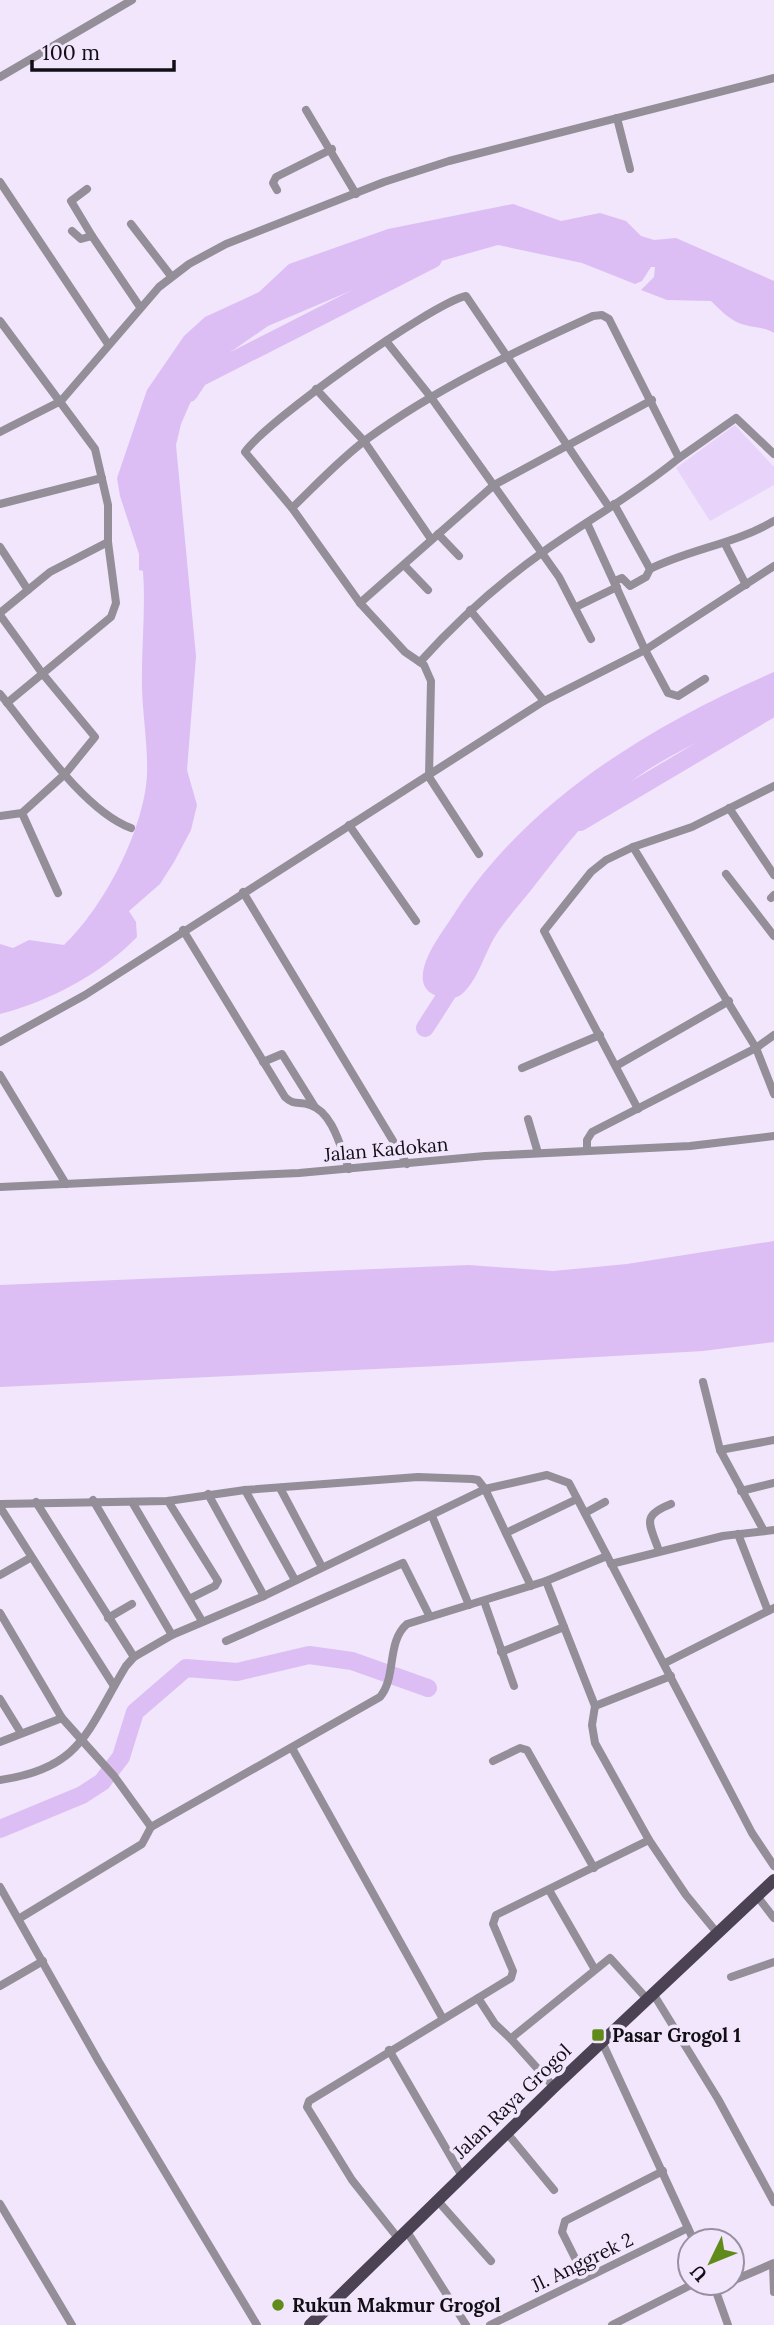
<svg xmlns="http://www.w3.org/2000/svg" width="774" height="2325" viewBox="0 0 774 2325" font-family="Lora,serif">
  <rect width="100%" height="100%" fill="#f1e6fc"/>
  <polygon fill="#e8d4fa" points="735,425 774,467 774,485 710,521 676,468"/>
  <g fill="#dcbef5">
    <path d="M513,204L561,221L600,213L626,221L641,236L654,240L676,238L774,281V333C764,327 756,328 745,325C732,322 721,311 711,301L667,300L641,290L654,277L655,267H651L642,281L635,284L582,263L498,245L381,278L268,326L219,360L202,376L181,424L176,445L196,656L187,770L197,805L191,830L174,862L160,884L129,911L136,922L137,937C101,974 50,1001 0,1014V944L13,948L29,940L64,945C104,907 144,830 147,775C148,746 143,718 142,689C141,650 146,611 143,571L139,570V554L120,496L117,478L147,390L184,336L205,317L259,292L289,264L388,229Z"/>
    <path d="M774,672V709C717,732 653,759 607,801C580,826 558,856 535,885C522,902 507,918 496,935C485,952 479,977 465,991C460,997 453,999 446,998C422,995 419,980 426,961C433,943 446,927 456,911C530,798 652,725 774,672Z"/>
    <polygon points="774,1241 774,1342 703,1351 439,1366 0,1387 0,1285 468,1265 553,1271 627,1264"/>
  </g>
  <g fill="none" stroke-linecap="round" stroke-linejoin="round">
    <g stroke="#dcbef5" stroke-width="18">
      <polyline points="189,393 199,378 433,259"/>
      <polyline points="580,822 774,707"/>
      <polyline points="425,1028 457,978"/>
      <polyline points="0,1829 82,1795 102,1782 121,1757 135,1712 186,1668 237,1672 309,1655 352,1661 428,1688"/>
    </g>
    <g stroke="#938e97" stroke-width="8">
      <polyline points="0,77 132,0"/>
      <polyline points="306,110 356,194"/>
      <polyline points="617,118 630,169"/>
      <polyline points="0,182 108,344"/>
      <polyline points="87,189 71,201 92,236"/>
      <polyline points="277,190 273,183 276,177 332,149"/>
      <polyline points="131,224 171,276"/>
      <polyline points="72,231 81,239 92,236 140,307"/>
      <polyline points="0,321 95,449 108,505 108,542 116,603 111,617 7,703"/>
      <polyline points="386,341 430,396 559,577 591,639"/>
      <polyline points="316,389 364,441 431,539"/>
      <polyline points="0,432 61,401 159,287 189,264 226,244 384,182 449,161 774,78"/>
      <polyline points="679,458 736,418 774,454"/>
      <polyline points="0,504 102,478"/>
      <polyline points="614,504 650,569 646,577 630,586 622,578 615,581"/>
      <path d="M292,508C316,485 340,459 367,439C437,388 514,352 593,316L602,315L609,319L679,458C637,493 588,520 543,552C498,584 457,621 420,662"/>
      <polyline points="587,523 645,650 668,693 678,696 705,679"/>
      <polyline points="438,534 459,556"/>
      <polyline points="725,544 746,585"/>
      <polyline points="0,547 28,590"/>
      <polyline points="404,565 428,590"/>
      <path d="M650,569C690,549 735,544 774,521"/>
      <polyline points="360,603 494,485 652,400"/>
      <polyline points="576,607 617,587"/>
      <polyline points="470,610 544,701"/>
      <polyline points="0,613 50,572 108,542"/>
      <polyline points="0,615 42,673 95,737 65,774 22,813 58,893"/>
      <path d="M0,694C33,734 83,810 131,828"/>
      <polyline points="729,808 774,875"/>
      <polyline points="0,816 22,813"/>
      <polyline points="349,825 416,921"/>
      <polyline points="633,847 756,1048 774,1094"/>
      <path d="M479,854L429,777L431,681L424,665L405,652L360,603L292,508L245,452C265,422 432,303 466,296L609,507"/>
      <polyline points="726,874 774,936"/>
      <polyline points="243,892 407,1164"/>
      <polyline points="771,898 774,895"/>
      <path d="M183,930L285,1097C294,1106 299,1101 310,1105C333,1112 341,1149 349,1169"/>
      <polyline points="0,1042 85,995 544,701 645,650 774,566"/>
      <polyline points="263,1062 282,1054 315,1107"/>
      <polyline points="616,1066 729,1001"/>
      <polyline points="522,1068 600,1035"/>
      <polyline points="0,1075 66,1184"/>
      <polyline points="638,1109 544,931 591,872 606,860 633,847 692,827 774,786"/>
      <polyline points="528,1119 538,1153"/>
      <polyline points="587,1151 587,1140 592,1132 756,1048 774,1035"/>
      <polyline points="0,1187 299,1173 485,1156 690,1146 774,1136"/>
      <polyline points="703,1382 720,1450 764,1531"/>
      <polyline points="720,1450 774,1440"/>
      <polyline points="280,1488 322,1567"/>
      <polyline points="245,1490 295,1580"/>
      <polyline points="741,1491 774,1483"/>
      <polyline points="208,1494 264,1596"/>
      <polyline points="93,1500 172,1635"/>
      <polyline points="168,1501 218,1581 215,1586 191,1598"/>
      <polyline points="36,1502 134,1657"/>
      <polyline points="132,1502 202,1621"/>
      <polyline points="0,1504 168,1501 245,1490 418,1477 472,1479 478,1480 485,1489 531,1586"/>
      <polyline points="0,1507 114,1686"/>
      <polyline points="585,1513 605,1502"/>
      <polyline points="432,1516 469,1605"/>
      <polyline points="506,1533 577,1499"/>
      <polyline points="738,1534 768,1611"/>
      <path d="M659,1551C650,1524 640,1516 671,1504"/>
      <polyline points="611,1564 723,1536 774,1530"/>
      <polyline points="0,1575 30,1558"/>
      <polyline points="546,1581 595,1706 592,1725 595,1743 649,1840 686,1895 718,1934"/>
      <polyline points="484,1601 514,1686"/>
      <polyline points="0,1613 62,1718 114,1776 151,1827"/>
      <polyline points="108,1618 132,1604"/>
      <polyline points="226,1641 403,1563 429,1615"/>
      <polyline points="501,1652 564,1627"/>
      <polyline points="665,1663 774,1608"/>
      <polyline points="0,1699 21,1733"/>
      <polyline points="595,1706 671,1676"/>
      <polyline points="0,1742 62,1718"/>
      <polyline points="292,1748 443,2019"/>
      <polyline points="493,1761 520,1748 527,1750 594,1868"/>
      <path d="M0,1780C83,1768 87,1730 126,1666L134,1657L172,1635L264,1596L485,1489L547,1475L569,1483L752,1833L774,1866"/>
      <polyline points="0,1887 99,2062 257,2325"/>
      <polyline points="549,1890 594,1968"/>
      <polyline points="757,1896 774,1918"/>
      <path d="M20,1918L142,1844L151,1827L380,1697C397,1677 386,1642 407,1624L546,1581L607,1556"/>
      <polyline points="731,1977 774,1962"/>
      <polyline points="0,1986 43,1961"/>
      <polyline points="654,1995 718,2099 774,2202"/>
      <polyline points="478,1998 495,2024 511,2039"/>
      <polyline points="602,2042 694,2241"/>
      <polyline points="389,2050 462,2176"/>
      <polyline points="554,2087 511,2039 515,2035 610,1958 648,2000"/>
      <polyline points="507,2133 554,2190"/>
      <polyline points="437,2200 491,2261"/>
      <polyline points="0,2204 72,2325"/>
      <polyline points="406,2230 466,2325"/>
      <polyline points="398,2238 352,2180 307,2107 309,2101 511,1978 513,1971 493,1924 496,1915 649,1840"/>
      <polyline points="773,2264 774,2292"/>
      <polyline points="585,2278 562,2232 565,2221 663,2171"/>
      <polyline points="732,2281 774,2263"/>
      <polyline points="713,2283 728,2325"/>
      <polyline points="490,2325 688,2228"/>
      <polyline points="612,2325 695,2283"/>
    </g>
    <polyline stroke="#4b4353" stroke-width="12" points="310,2325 554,2087 774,1880"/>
  </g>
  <g fill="#608b1a" stroke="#f1e6fc" stroke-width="2.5">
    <rect x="591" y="2028" width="14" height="14" rx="3.5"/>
    <circle cx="278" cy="2305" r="7"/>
  </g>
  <g text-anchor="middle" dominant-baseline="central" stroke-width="7" stroke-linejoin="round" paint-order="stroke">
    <g font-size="19" fill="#120e15" stroke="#f1e6fc">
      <text transform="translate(386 1149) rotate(-5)">Jalan Kadokan</text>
      <text transform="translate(512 2101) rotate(-44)">Jalan Raya Grogol</text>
      <text transform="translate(582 2262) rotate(-26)">Jl. Anggrek 2</text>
    </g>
    <g font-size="19" font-weight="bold" fill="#120e15" stroke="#f1e6fc" text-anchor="start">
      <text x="612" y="2035">Pasar Grogol 1</text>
      <text x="292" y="2305">Rukun Makmur Grogol</text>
    </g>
  </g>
  <g transform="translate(711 2262) rotate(227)"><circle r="33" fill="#f1e6fc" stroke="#9890a0" stroke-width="2"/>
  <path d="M0-5L12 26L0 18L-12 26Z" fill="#608b1a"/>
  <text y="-10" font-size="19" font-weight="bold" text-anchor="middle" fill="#120e15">U</text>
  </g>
  <path d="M32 60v10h142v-10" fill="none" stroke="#120e15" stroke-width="3.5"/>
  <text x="42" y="60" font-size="21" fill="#120e15" stroke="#f1e6fc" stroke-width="5" paint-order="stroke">100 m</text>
</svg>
